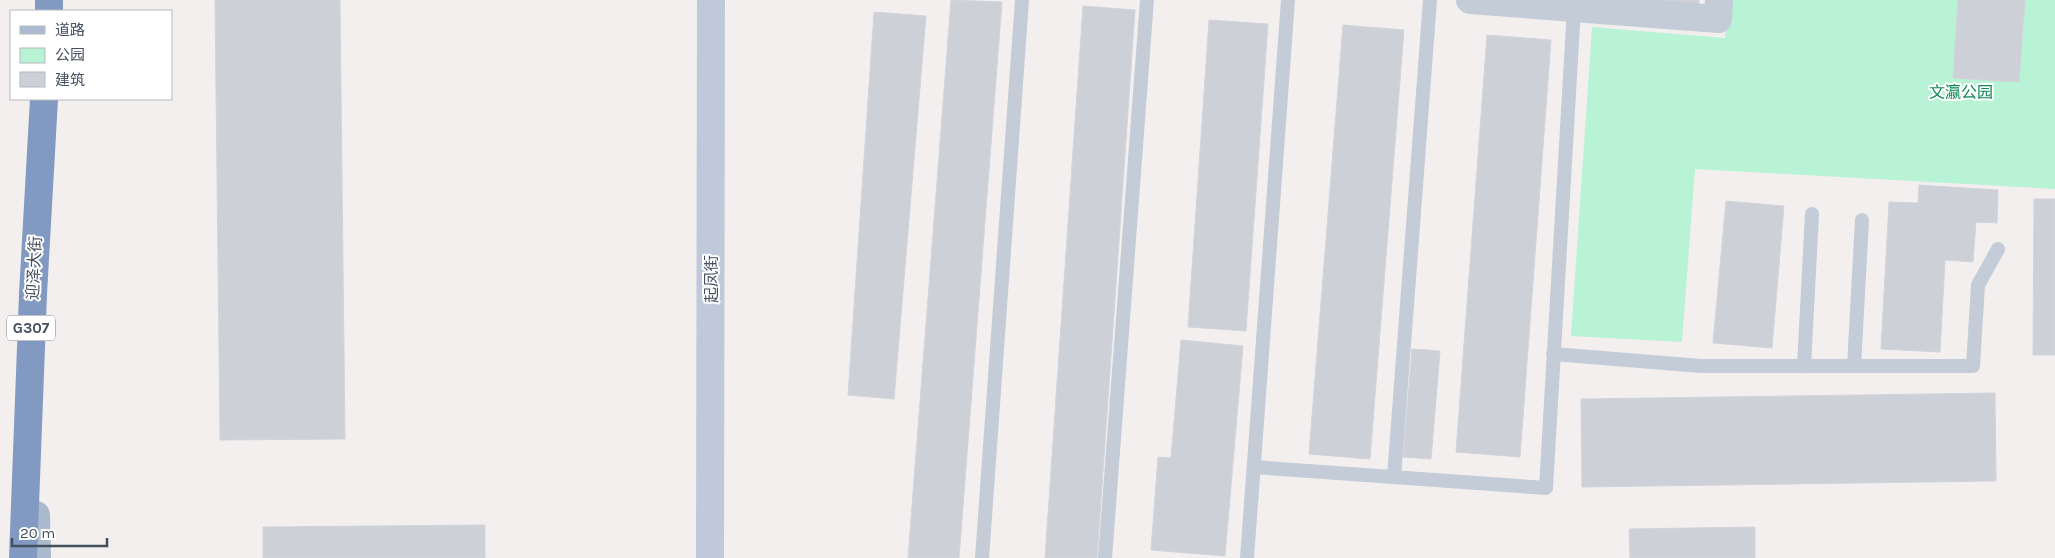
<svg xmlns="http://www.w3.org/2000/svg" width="2055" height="558" viewBox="0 0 2055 558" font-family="Karla,'Noto Sans SC',sans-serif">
  <rect width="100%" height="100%" fill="#f2efee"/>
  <polygon fill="#b9f3d6" points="1728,0 2055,0 2055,189 1695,169 1682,342 1571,336 1592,27 1725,38"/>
  <g fill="#cdd0d7" stroke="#d2d4db">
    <polygon points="215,0 340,0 345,439 220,440"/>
    <polygon points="951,0 1002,2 959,558 908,558"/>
    <polygon points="1656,0 1699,0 1698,10 1655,6"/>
    <polygon points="1958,0 2025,0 2019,82 1953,78"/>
    <polygon points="1083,6 1135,10 1097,558 1045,558"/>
    <polygon points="874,12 926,16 894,399 848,395"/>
    <polygon points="1209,20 1268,24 1246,331 1188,327"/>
    <polygon points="1343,25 1404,30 1370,459 1309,454"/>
    <polygon points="1487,35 1551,40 1520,457 1456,452"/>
    <polygon points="1919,185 1998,190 1997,223 1976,222 1973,262 1945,260 1940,352 1881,349 1889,202 1918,203"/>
    <polygon points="2034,199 2055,199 2055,355 2033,355"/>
    <polygon points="1726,201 1784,206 1772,348 1713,343"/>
    <polygon points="1181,340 1243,346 1225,556 1151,550 1158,457 1171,458"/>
    <polygon points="1412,349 1440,351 1431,459 1403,457"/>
    <polygon points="1995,393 1996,481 1582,487 1581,399"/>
    <polygon points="485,525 485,558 263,558 263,527"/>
    <polygon points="1755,527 1755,558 1630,558 1629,529"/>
  </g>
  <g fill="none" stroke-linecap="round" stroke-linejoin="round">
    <g stroke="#c4ccd8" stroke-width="14">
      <polyline points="1553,354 1701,366 1973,366 1978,285 1998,249"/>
      <polyline points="1804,366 1812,214"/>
      <polyline points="1854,366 1862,220"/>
      <polyline points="1254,467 1546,488 1574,8"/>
      <polyline points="1394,477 1430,0"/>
      <polyline points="982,558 1022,0"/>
      <polyline points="1105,558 1147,0"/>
      <polyline points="1247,558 1288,0"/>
    </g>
    <polyline stroke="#c4ccd8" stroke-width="28" points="1470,0 1718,19 1719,0"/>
    <polyline stroke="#bfc9da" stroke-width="28" points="710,558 711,0"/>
    <polyline stroke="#acbad0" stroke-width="28" points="36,515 37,558"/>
    <g stroke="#829ac2" stroke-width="28">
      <polyline points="49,11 49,0"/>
      <polyline points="23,558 33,294 44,99"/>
    </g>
  </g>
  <g text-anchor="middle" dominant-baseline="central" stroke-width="4" stroke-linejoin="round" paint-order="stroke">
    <rect fill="#fff" stroke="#7d848e" stroke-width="1" x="7" y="315.5" width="48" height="25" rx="4"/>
    <g font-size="15" font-weight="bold" fill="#45505e">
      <text x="31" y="328">G307</text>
    </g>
    <g font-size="16" fill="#0e8757" stroke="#fff">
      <text x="1961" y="92">文瀛公园</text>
    </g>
    <g font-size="16" fill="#45505e" stroke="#fff">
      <text transform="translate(34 268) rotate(-87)">迎泽大街</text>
      <text transform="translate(711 279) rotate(-90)">起凤街</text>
    </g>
  </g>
  <rect x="10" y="10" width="162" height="90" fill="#ffffff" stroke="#b5b9bf"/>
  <rect x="20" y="26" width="25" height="8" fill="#acbad0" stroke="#b5b9bf"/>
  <text x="55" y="35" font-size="15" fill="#45505e">道路</text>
  <rect x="20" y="48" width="25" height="15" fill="#b9f3d6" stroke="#b5b9bf"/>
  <text x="55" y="60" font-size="15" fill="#45505e">公园</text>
  <rect x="20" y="72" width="25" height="15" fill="#cdd0d7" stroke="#b5b9bf"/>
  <text x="55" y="85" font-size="15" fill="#45505e">建筑</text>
  <path d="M12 538v8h95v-8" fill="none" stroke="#45505e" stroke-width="2.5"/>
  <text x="20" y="538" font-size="15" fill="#45505e" stroke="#ffffff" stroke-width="4" paint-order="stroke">20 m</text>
</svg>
